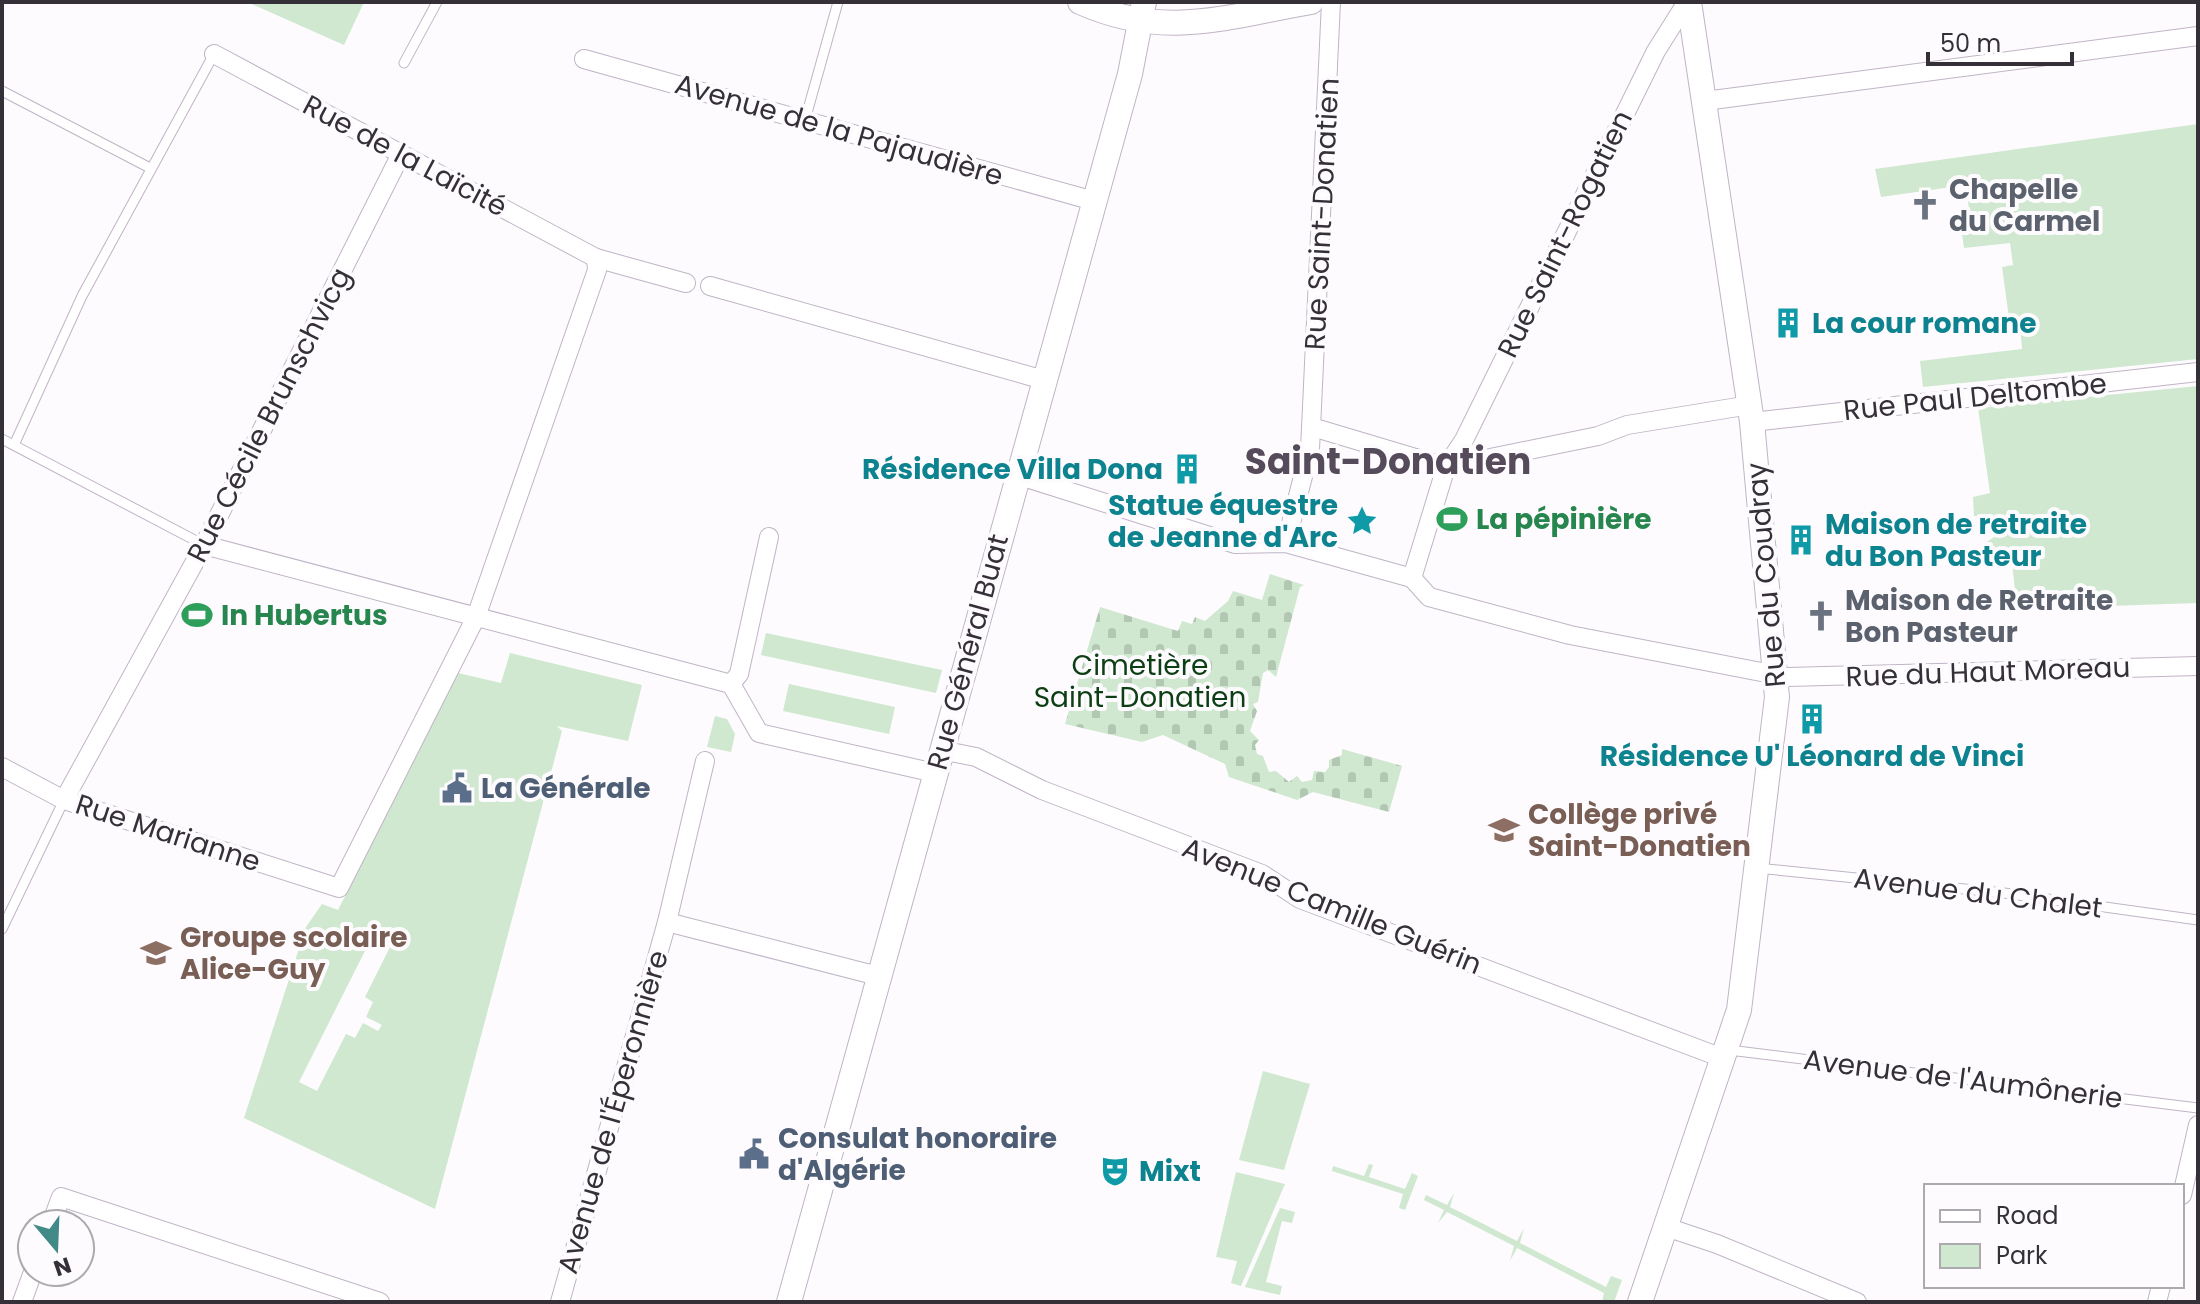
<svg xmlns="http://www.w3.org/2000/svg" width="2200" height="1304" viewBox="0 0 2200 1304" font-family="Poppins,sans-serif">
  <defs>
    <pattern id="cemetery-stones" width="16" height="16" patternUnits="userSpaceOnUse" patternTransform="scale(2)"><rect width="16" height="16" fill="#cfe8cf"/><path d="M2 7V4a2 2 0 0 1 4 0v3zM10 15v-3a2 2 0 0 1 4 0v3z" fill="#b2c7b2"/></pattern>
  </defs>
  <rect width="100%" height="100%" fill="#fdfbfe"/>
  <g fill="#cfe8cf" fill-rule="evenodd">
    <polygon points="247,2 364,2 344,45"/>
    <polygon points="2198,124 2198,359 1923,387 1920,361 2022,349 2020,325 2010,325 2002,267 2013,265 2010,243 1964,248 1960,219 1970,218 1966,185 1881,197 1875,169"/>
    <polygon points="2198,386 2198,603 2017,609 2011,553 1984,554 1984,544 1997,535 1991,518 1974,516 1973,497 1990,493 1978,408"/>
    <polygon points="766,633 942,670 936,693 761,655"/>
    <path d="M510,653L642,685L628,741L557,726L562,731L435,1209L244,1118L306,927L322,904L338,910L458,673L501,683ZM374,933L393,941L365,997L373,1002L366,1017L382,1025L378,1031L363,1023L355,1038L346,1034L317,1091L299,1082Z"/>
    <polygon points="789,684 895,707 889,734 783,711"/>
    <polygon points="715,716 727,719 735,734 731,752 707,747"/>
    <polygon points="1263,1071 1310,1084 1284,1170 1239,1160"/>
    <polygon points="1369,1164 1373,1165 1369,1177 1405,1189 1412,1173 1418,1176 1405,1210 1399,1208 1403,1194 1332,1171 1333,1166 1364,1176"/>
    <polygon points="1236,1172 1285,1184 1241,1286 1231,1283 1237,1261 1216,1257"/>
    <polygon points="1454,1193 1450,1207 1517,1241 1524,1228 1520,1243 1606,1287 1611,1276 1622,1280 1614,1302 1602,1302 1604,1293 1517,1248 1510,1261 1514,1246 1447,1212 1438,1223 1444,1210 1424,1200 1426,1195 1447,1205"/>
    <polygon points="1280,1208 1295,1212 1292,1223 1282,1221 1266,1282 1282,1286 1280,1295 1245,1287"/>
  </g>
  <polygon fill="url(#cemetery-stones)" points="1270,574 1304,585 1300,587 1276,677 1268,670 1263,673 1258,702 1253,704 1257,711 1250,731 1259,740 1255,745 1257,754 1263,756 1269,772 1276,771 1289,782 1297,776 1302,782 1312,780 1314,771 1325,772 1329,767 1329,760 1342,755 1342,749 1402,766 1389,812 1313,792 1297,800 1229,777 1225,764 1163,735 1142,742 1065,724 1100,607 1178,631 1182,621 1192,624 1195,617 1205,621 1228,601 1233,591 1262,600"/>
  <g fill="none" stroke-linecap="round" stroke-linejoin="round">
    <g stroke="#c0b4c6" stroke-width="11">
      <g id="lane">
        <polyline points="404,63 437,2"/>
        <polyline points="2,91 150,168"/>
        <polyline points="805,120 838,2"/>
        <polyline points="2,439 204,545"/>
        <polyline points="14,445 82,296 214,54"/>
        <polyline points="1757,868 2004,893 2198,920"/>
        <polyline points="2,929 64,800"/>
        <polyline points="1729,1050 2198,1108"/>
      </g>
    </g>
    <g stroke="#c0b4c6" stroke-width="20">
      <g id="street">
        <polyline points="214,54 596,258 686,283"/>
        <polyline points="584,59 1094,201"/>
        <polyline points="1705,101 2198,36"/>
        <polyline points="710,286 1044,380"/>
        <polyline points="1752,422 2198,372"/>
        <polyline points="1312,427 1446,467 1598,436 1627,425 1750,405"/>
        <polyline points="1017,475 1235,544 1286,543 1412,578"/>
        <polyline points="1286,543 1310,449 1331,2"/>
        <polyline points="204,545 731,684"/>
        <polyline points="1412,578 1429,597 1570,635 1787,677 2198,666"/>
        <polyline points="1412,578 1446,467 1464,440 1656,51 1687,2"/>
        <polyline points="731,684 759,733 935,773"/>
        <polyline points="731,684 739,674 769,537"/>
        <polyline points="941,750 976,757 1042,790 1262,874 1300,899 1725,1059"/>
        <polyline points="2,767 64,800 339,888 476,617 597,270 596,258"/>
        <polyline points="64,800 204,545 401,154"/>
        <polyline points="667,922 878,976"/>
        <polyline points="2182,1195 2198,1125"/>
        <polyline points="51,1224 61,1197 380,1302"/>
        <polyline points="1666,1227 1717,1244 1857,1302"/>
        <polyline points="22,1302 33,1272"/>
        <polyline points="560,1302 667,922 705,761"/>
        <polyline points="2157,1302 2161,1286"/>
      </g>
    </g>
    <g stroke="#c0b4c6" stroke-width="26">
      <g id="secondary">
        <path d="M1080,2C1165,40 1224,17 1311,2"/>
        <polyline points="789,1302 1130,74 1144,2"/>
        <polyline points="1640,1302 1739,1010 1777,697 1752,422 1689,2"/>
      </g>
    </g>
    <use href="#lane" stroke="#fff" stroke-width="9"/>
    <use href="#street" stroke="#fff" stroke-width="18"/>
    <use href="#secondary" stroke="#fff" stroke-width="24"/>
  </g>
  <defs>
    <g id="church-bare" transform="scale(2.4)"><path d="M-1.2-6h2.4v3.5h3.3v2.4h-3.3V6h-2.4V-.1h-3.3v-2.4h3.3Z" fill="#6b7280" stroke="#fdfbfe" stroke-width="2.5" paint-order="stroke"/></g>
    <g id="building-bare" transform="scale(2.4)"><path d="M-4-6H4V6H1V3H-1V6H-4ZM-2.5-4.3h1.7v1.8h-1.7ZM.8-4.3h1.7v1.8H.8ZM-2.5-1h1.7V.8h-1.7ZM.8-1h1.7V.8H.8Z" fill="#0f9aa8" stroke="#fdfbfe" stroke-width="2.5" paint-order="stroke"/></g>
    <g id="stadium-bare" transform="scale(2.4)"><path d="M0-5a6.5 5 0 1 0 0 10a6.5 5 0 1 0 0-10ZM-3.5-1.8h7v3.6h-7Z" fill="#2e9e5b" stroke="#fdfbfe" stroke-width="2.5" paint-order="stroke"/></g>
    <g id="sight-bare" transform="scale(2.4)"><path d="M0-6L1.8-2.2L6-1.7L2.9 1.2L3.7 5.4L0 3.3L-3.7 5.4L-2.9 1.2L-6-1.7L-1.8-2.2Z" fill="#0f9aa8" stroke="#fdfbfe" stroke-width="2.5" paint-order="stroke"/></g>
    <g id="civic-bare" transform="scale(2.4)"><path d="M-.6-6.5H3V-4.5H.6V-3L4-1V1h2V6H-6V1h2V-1L-.6-3ZM-1.2 2.5V6h2.4V2.5Z" fill="#5c6f8a" stroke="#fdfbfe" stroke-width="2.5" paint-order="stroke"/></g>
    <g id="school-bare" transform="scale(2.4)"><path d="M0-5L7-2L0 1L-7-2ZM-4 1L0 2.5L4 1V4Q0 6-4 4Z" fill="#8d6e63" stroke="#fdfbfe" stroke-width="2.5" paint-order="stroke"/></g>
    <g id="theatre-bare" transform="scale(2.4)"><path d="M-5-5.5Q0-4 5-5.5V0Q5 5 0 6Q-5 5-5 0ZM-3.3-2.5H-1v1.5H-3.3ZM1-2.5H3.3v1.5H1ZM-2.8 1Q0 5.5 2.8 1Z" fill="#0f9aa8" stroke="#fdfbfe" stroke-width="2.5" paint-order="stroke"/></g>
  </defs>
  <g fill-rule="evenodd">
    <use href="#church-bare" x="1925" y="205"/>
    <use href="#building-bare" x="1788" y="323"/>
    <use href="#building-bare" x="1187" y="469"/>
    <use href="#stadium-bare" x="1452" y="519"/>
    <use href="#sight-bare" x="1362" y="521"/>
    <use href="#building-bare" x="1801" y="540"/>
    <use href="#stadium-bare" x="197" y="615"/>
    <use href="#church-bare" x="1821" y="616"/>
    <use href="#building-bare" x="1812" y="719"/>
    <use href="#civic-bare" x="457" y="788"/>
    <use href="#school-bare" x="1504" y="830"/>
    <use href="#school-bare" x="156" y="953"/>
    <use href="#civic-bare" x="754" y="1154"/>
    <use href="#theatre-bare" x="1115" y="1171"/>
  </g>
  <g text-anchor="middle" dominant-baseline="central" stroke-width="8" stroke-linejoin="round" paint-order="stroke">
    <g font-size="28" fill="#353038" stroke="#fdfbfe">
      <text transform="translate(839 130) rotate(16)">Avenue de la Pajaudière</text>
      <text transform="translate(405 156) rotate(28)">Rue de la Laïcité</text>
      <text transform="translate(1322 214) rotate(-87)">Rue Saint-Donatien</text>
      <text transform="translate(1565 234) rotate(-64)">Rue Saint-Rogatien</text>
      <text transform="translate(1975 397) rotate(-6)">Rue Paul Deltombe</text>
      <text transform="translate(269 415) rotate(-63)">Rue Cécile Brunschvicg</text>
      <text transform="translate(1766 575) rotate(-95)">Rue du Coudray</text>
      <text transform="translate(968 652) rotate(-75)">Rue Général Buat</text>
      <text transform="translate(1988 672) rotate(-2)">Rue du Haut Moreau</text>
      <text transform="translate(168 833) rotate(18)">Rue Marianne</text>
      <text transform="translate(1978 893) rotate(7)">Avenue du Chalet</text>
      <text transform="translate(1332 906) rotate(22)">Avenue Camille Guérin</text>
      <text transform="translate(1963 1079) rotate(7)">Avenue de l'Aumônerie</text>
      <text transform="translate(613 1112) rotate(-74)">Avenue de l'Éperonnière</text>
    </g>
    <g font-size="28" font-weight="bold" fill="#5b616d" stroke="#fdfbfe" text-anchor="start">
      <text x="1949" y="189">Chapelle<tspan x="1949" dy="32">du Carmel</tspan></text>
      <text x="1845" y="600">Maison de Retraite<tspan x="1845" dy="32">Bon Pasteur</tspan></text>
    </g>
    <g font-size="28" font-weight="bold" fill="#0d838f" stroke="#fdfbfe" text-anchor="start">
      <text x="1812" y="323">La cour romane</text>
      <text x="1163" y="469" text-anchor="end">Résidence Villa Dona</text>
      <text x="1338" y="505" text-anchor="end">Statue équestre<tspan x="1338" dy="32">de Jeanne d'Arc</tspan></text>
      <text x="1825" y="524">Maison de retraite<tspan x="1825" dy="32">du Bon Pasteur</tspan></text>
      <text x="1812" y="756" text-anchor="middle">Résidence U' Léonard de Vinci</text>
      <text x="1139" y="1171">Mixt</text>
    </g>
    <g font-size="28" font-weight="bold" fill="#27864d" stroke="#fdfbfe" text-anchor="start">
      <text x="1476" y="519">La pépinière</text>
      <text x="221" y="615">In Hubertus</text>
    </g>
    <g font-size="28" fill="#0d3f14" stroke="#fdfbfe">
      <text x="1140" y="665">Cimetière<tspan x="1140" dy="32">Saint-Donatien</tspan></text>
    </g>
    <g font-size="28" font-weight="bold" fill="#4e5e75" stroke="#fdfbfe" text-anchor="start">
      <text x="481" y="788">La Générale</text>
      <text x="778" y="1138">Consulat honoraire<tspan x="778" dy="32">d'Algérie</tspan></text>
    </g>
    <g font-size="28" font-weight="bold" fill="#785e54" stroke="#fdfbfe" text-anchor="start">
      <text x="1528" y="814">Collège privé<tspan x="1528" dy="32">Saint-Donatien</tspan></text>
      <text x="180" y="937">Groupe scolaire<tspan x="180" dy="32">Alice-Guy</tspan></text>
    </g>
    <g font-size="36" font-weight="bold" fill="#564b5b" stroke="#fdfbfe">
      <text x="1388" y="461">Saint-Donatien</text>
    </g>
  </g>
  <rect width="2200" height="1304" fill="none" stroke="#353038" stroke-width="8"/>
  <rect x="1924" y="1184" width="260" height="104" fill="#fdfbfe" stroke="#adaaaf" stroke-width="2"/>
  <rect x="1940" y="1210" width="40" height="12" fill="#ffffff" stroke="#adaaaf" stroke-width="2"/>
  <text x="1996" y="1224" font-size="24" fill="#353038">Road</text>
  <rect x="1940" y="1244" width="40" height="24" fill="#cfe8cf" stroke="#adaaaf" stroke-width="2"/>
  <text x="1996" y="1264" font-size="24" fill="#353038">Park</text>
  <g transform="translate(56 1248) rotate(161)"><circle r="38" fill="#fdfbfe" stroke="#adaaaf" stroke-width="2"/>
  <path d="M0-6L14 30L0 20L-14 30Z" fill="#428a87"/>
  <text y="-12" font-size="22" font-weight="bold" text-anchor="middle" fill="#353038">N</text>
  </g>
  <path d="M1928 52v12h144v-12" fill="none" stroke="#353038" stroke-width="4"/>
  <text x="1940" y="52" font-size="24" fill="#353038" stroke="#fdfbfe" stroke-width="6" paint-order="stroke">50 m</text>
</svg>
